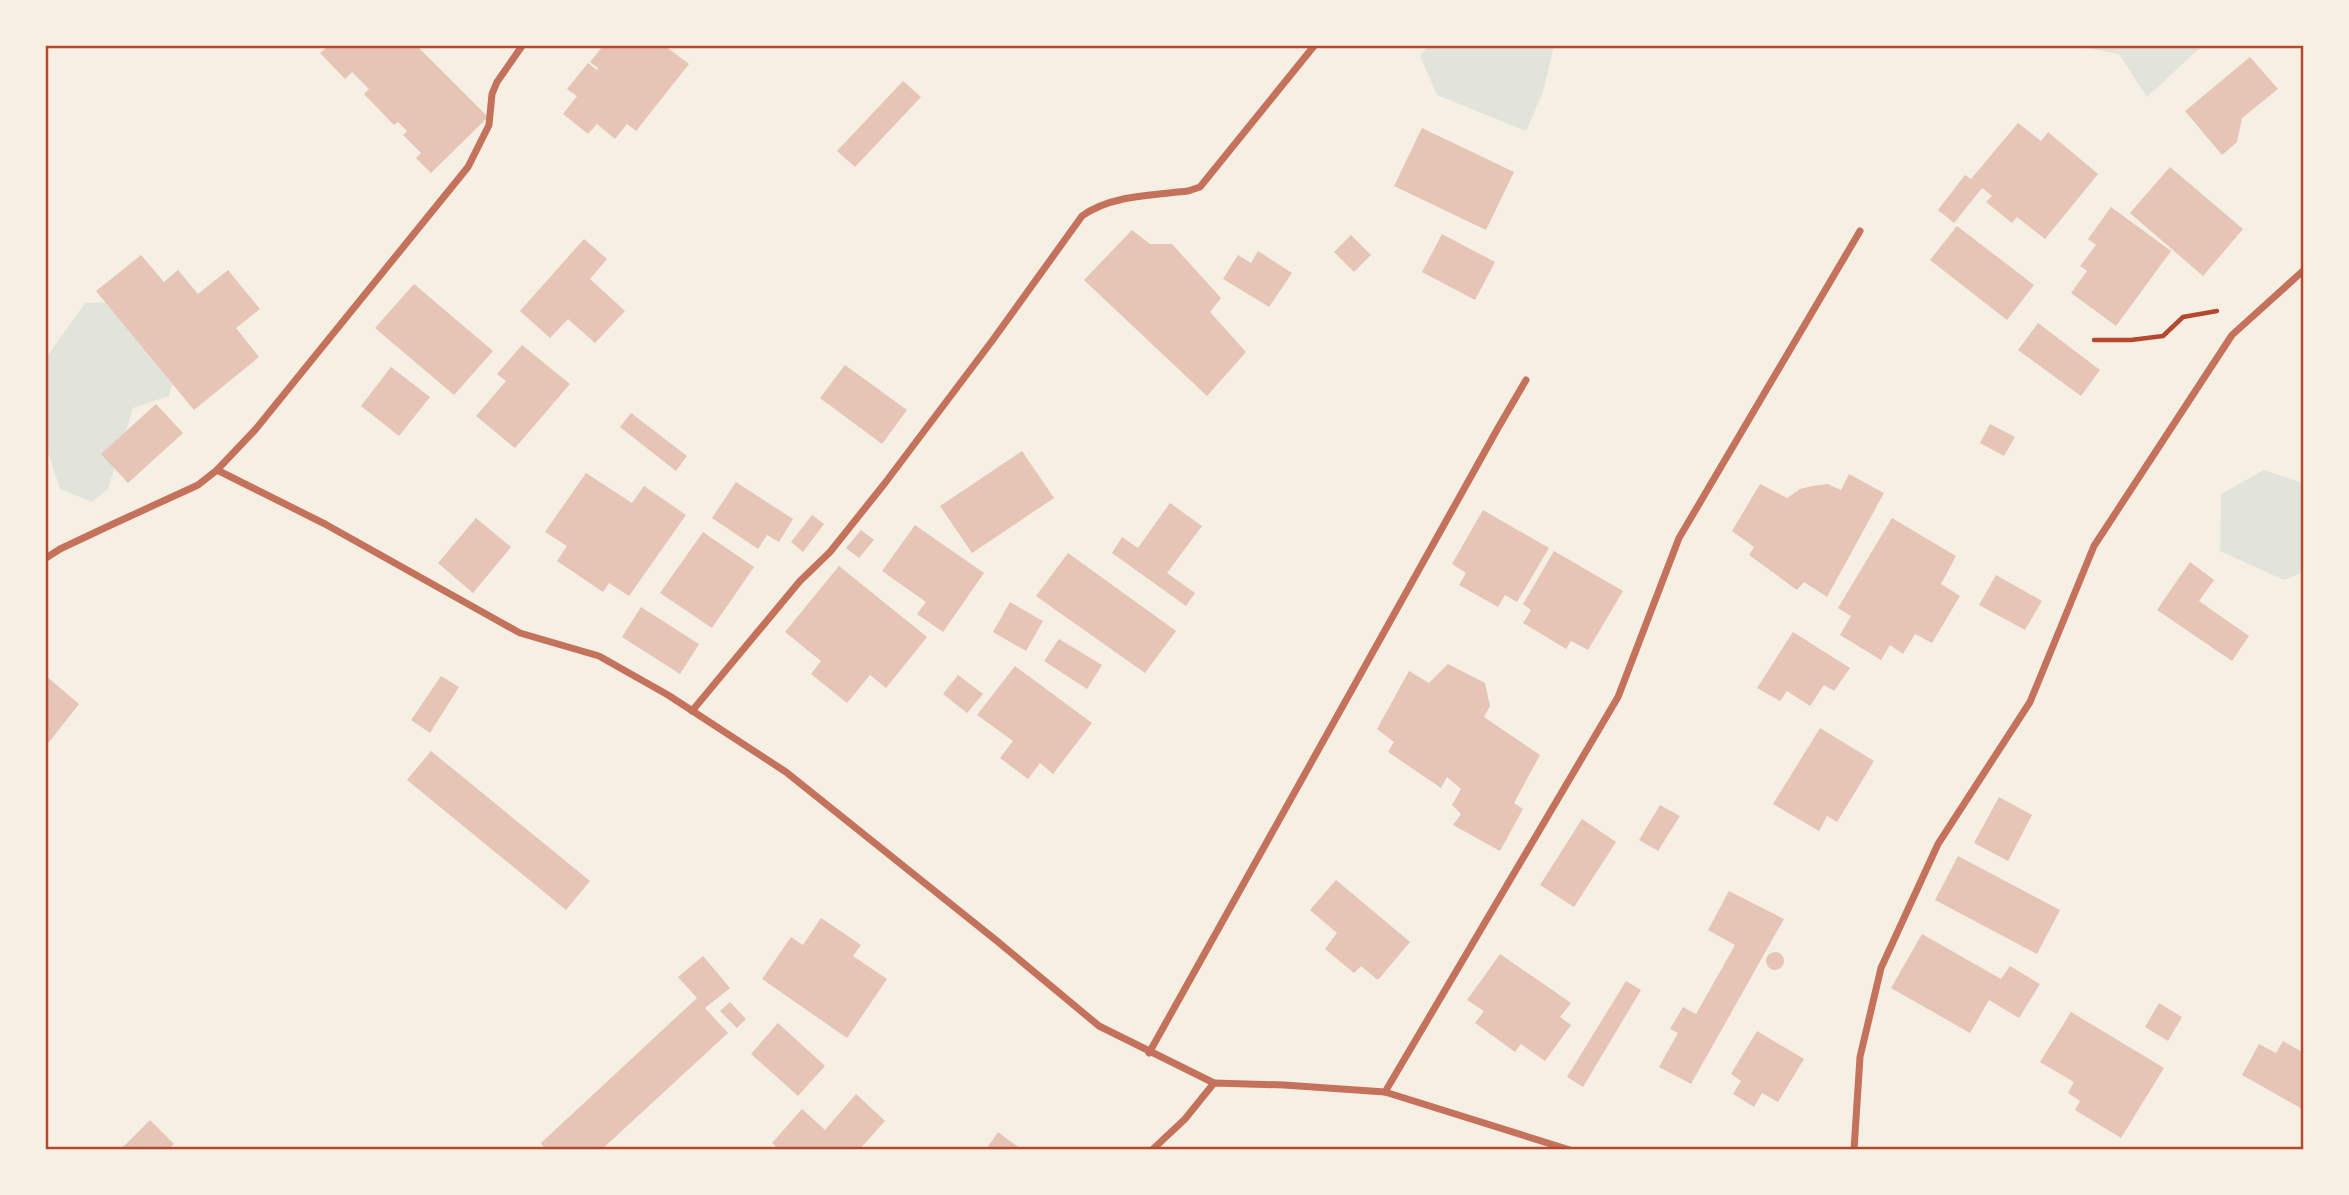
<svg xmlns="http://www.w3.org/2000/svg" width="2349" height="1195" viewBox="0 0 2349 1195" font-family="Commissioner,sans-serif">
  <rect width="100%" height="100%" fill="#f6efe4"/>
  <g fill="#e2e4dc">
    <polygon points="1428,46 1554,46 1543,92 1526,131 1437,95 1420,56"/>
    <polygon points="2074,46 2202,46 2147,97 2119,54"/>
    <polygon points="114,302 178,361 169,396 133,408 108,489 92,502 60,489 46,446 46,358 85,303"/>
    <polygon points="2264,470 2303,483 2303,572 2284,580 2220,551 2221,494"/>
  </g>
  <g fill="#e6c5b7">
    <polygon points="323,46 417,46 488,117 431,173 416,158 421,153 403,135 407,131 398,122 394,125 364,94 369,89 352,72 345,79 320,53 326,48"/>
    <polygon points="603,46 665,46 689,64 636,131 627,124 615,139 597,124 588,134 563,114 577,96 567,89 588,63 597,70 598,68 590,62"/>
    <polygon points="2250,57 2278,89 2242,118 2237,142 2222,155 2185,111"/>
    <polygon points="903,81 921,97 855,167 837,151"/>
    <polygon points="2018,123 2041,141 2048,132 2098,174 2045,239 2017,217 2012,223 1986,202 1992,196 1982,188 1954,223 1938,210 1965,175 1971,179"/>
    <polygon points="1422,128 1514,172 1486,230 1394,186"/>
    <polygon points="2170,167 2243,229 2203,276 2130,213"/>
    <polygon points="2111,207 2171,251 2116,326 2071,293 2087,271 2080,266 2096,245 2088,239"/>
    <polygon points="1957,226 2034,285 2007,320 1930,260"/>
    <polygon points="1132,230 1150,244 1172,244 1221,298 1210,312 1246,352 1207,396 1084,280"/>
    <polygon points="1442,234 1495,262 1475,300 1422,272"/>
    <polygon points="1351,235 1371,255 1354,272 1334,252"/>
    <polygon points="584,239 607,259 590,279 625,311 595,343 568,319 550,338 520,311"/>
    <polygon points="1258,251 1292,273 1269,307 1223,279 1238,255 1251,263"/>
    <polygon points="141,255 164,282 178,270 198,294 228,270 260,309 236,328 259,357 194,410 96,291"/>
    <polygon points="414,284 493,351 454,395 375,328"/>
    <polygon points="2038,323 2100,370 2081,396 2018,350"/>
    <polygon points="522,345 570,384 515,448 476,416 506,381 497,374"/>
    <polygon points="845,365 907,410 882,444 820,398"/>
    <polygon points="391,367 430,397 399,436 361,406"/>
    <polygon points="156,404 183,433 128,483 101,454"/>
    <polygon points="631,413 687,456 676,471 620,427"/>
    <polygon points="1990,424 2015,437 2004,456 1980,443"/>
    <polygon points="1022,451 1054,498 972,553 940,506"/>
    <polygon points="586,473 632,503 644,486 686,515 629,596 609,583 603,592 557,561 567,546 545,532"/>
    <polygon points="1849,474 1884,493 1827,597 1804,582 1797,590 1749,555 1754,547 1732,531 1760,484 1787,498 1800,489 1812,486 1828,484 1841,490"/>
    <polygon points="736,482 793,519 779,542 767,535 758,549 712,518"/>
    <polygon points="1170,503 1202,526 1167,573 1195,593 1186,606 1112,553 1122,537 1138,548"/>
    <polygon points="1483,510 1549,548 1517,602 1505,595 1498,607 1459,585 1466,573 1452,564"/>
    <polygon points="812,515 824,524 803,552 791,542"/>
    <polygon points="476,518 511,547 473,593 438,563"/>
    <polygon points="1892,518 1956,556 1941,584 1960,596 1932,643 1915,634 1903,654 1890,645 1881,660 1840,635 1851,616 1838,608"/>
    <polygon points="915,525 984,573 943,632 917,614 926,602 882,571"/>
    <polygon points="861,530 874,540 859,558 846,548"/>
    <polygon points="703,532 754,567 712,628 660,593"/>
    <polygon points="1554,551 1623,591 1588,650 1571,641 1566,649 1523,623 1531,610 1523,604"/>
    <polygon points="1068,553 1176,631 1145,673 1036,596"/>
    <polygon points="2190,562 2214,580 2199,601 2249,636 2232,661 2157,610"/>
    <polygon points="839,566 927,637 886,688 870,675 847,703 811,674 821,661 785,632"/>
    <polygon points="1996,575 2042,601 2025,630 1979,605"/>
    <polygon points="1010,602 1043,621 1026,651 993,632"/>
    <polygon points="641,607 699,644 680,674 622,637"/>
    <polygon points="1793,632 1850,668 1834,691 1824,685 1810,706 1787,691 1780,701 1757,688"/>
    <polygon points="1059,639 1102,665 1087,689 1044,661"/>
    <polygon points="1448,664 1485,683 1490,706 1484,717 1540,755 1514,803 1523,809 1500,851 1453,825 1461,814 1452,805 1461,789 1447,777 1441,788 1388,752 1394,742 1377,729 1409,671 1429,683"/>
    <polygon points="1015,666 1092,723 1053,774 1040,763 1028,779 1000,758 1013,741 977,715"/>
    <polygon points="958,675 983,694 967,713 943,694"/>
    <polygon points="46,676 79,704 46,746"/>
    <polygon points="441,676 459,687 430,733 411,720"/>
    <polygon points="1820,728 1874,761 1837,822 1827,816 1819,831 1773,804"/>
    <polygon points="431,751 590,881 566,910 407,780"/>
    <polygon points="1999,797 2032,815 2008,861 1974,843"/>
    <polygon points="1660,805 1680,816 1658,851 1639,840"/>
    <polygon points="1582,819 1616,842 1574,907 1540,885"/>
    <polygon points="1958,856 2060,910 2037,954 1935,900"/>
    <polygon points="1336,880 1410,942 1378,980 1361,966 1354,973 1325,949 1337,933 1310,910"/>
    <polygon points="1729,891 1784,919 1691,1084 1659,1067 1678,1033 1670,1029 1683,1007 1696,1014 1735,945 1708,930"/>
    <polygon points="821,918 861,945 853,956 887,979 847,1038 762,979 791,937 803,945"/>
    <polygon points="1922,934 2001,979 2010,966 2040,984 2019,1018 1989,1000 1970,1033 1891,988"/>
    <circle cx="1775" cy="961" r="9"/>
    <polygon points="1500,954 1571,1003 1560,1017 1571,1025 1545,1061 1521,1044 1515,1052 1475,1023 1484,1011 1467,1000"/>
    <polygon points="703,956 730,988 705,1008 728,1033 601,1150 546,1150 541,1143 697,998 678,977"/>
    <polygon points="1626,981 1641,990 1583,1087 1567,1077"/>
    <polygon points="730,1002 746,1019 737,1028 720,1011"/>
    <polygon points="2159,1003 2182,1017 2168,1041 2145,1027"/>
    <polygon points="2071,1012 2164,1068 2121,1138 2075,1110 2080,1101 2068,1093 2074,1082 2040,1062"/>
    <polygon points="778,1023 825,1066 798,1096 751,1054"/>
    <polygon points="1757,1031 1804,1059 1778,1102 1762,1093 1754,1107 1733,1094 1741,1081 1731,1074"/>
    <polygon points="2283,1041 2304,1053 2304,1110 2242,1075 2259,1044 2276,1053"/>
    <polygon points="856,1094 885,1121 859,1150 780,1150 772,1143 802,1109 825,1130"/>
    <polygon points="150,1120 174,1144 168,1150 120,1150"/>
    <polygon points="998,1132 1010,1141 1023,1150 987,1148"/>
  </g>
  <g fill="none" stroke-linecap="round" stroke-linejoin="round">
    <polyline stroke="#b5482f" stroke-width="4.5" points="2094,340 2131,340 2163,336 2183,317 2217,311"/>
    <g stroke="#c5725c" stroke-width="7">
      <polyline points="217,470 325,524 520,633 599,656 668,695 786,772 997,941 1099,1026 1214,1083"/>
      <polyline points="46,558 60,549 113,524 198,485 217,470 255,430 468,167 489,125 492,94 497,82 522,46"/>
      <path d="M692,711L800,581L830,552L885,483L992,341L1082,216C1111,195 1154,195 1188,191L1200,187L1314,46"/>
      <polyline points="1149,1053 1498,428 1526,380"/>
      <polyline points="1385,1092 1618,697 1679,538 1860,231"/>
      <polyline points="1152,1150 1185,1119 1214,1083 1284,1085 1385,1092 1570,1150"/>
      <polyline points="1854,1150 1860,1057 1881,968 1938,844 2030,702 2094,546 2232,335 2304,270"/>
    </g>
  </g>
  <rect width="2349" height="1195" fill="none" stroke="#f6efe4" stroke-width="94"/>
  <rect x="47" y="47" width="2255" height="1101" fill="none" stroke="#b5482f" stroke-width="2.5"/>
</svg>
